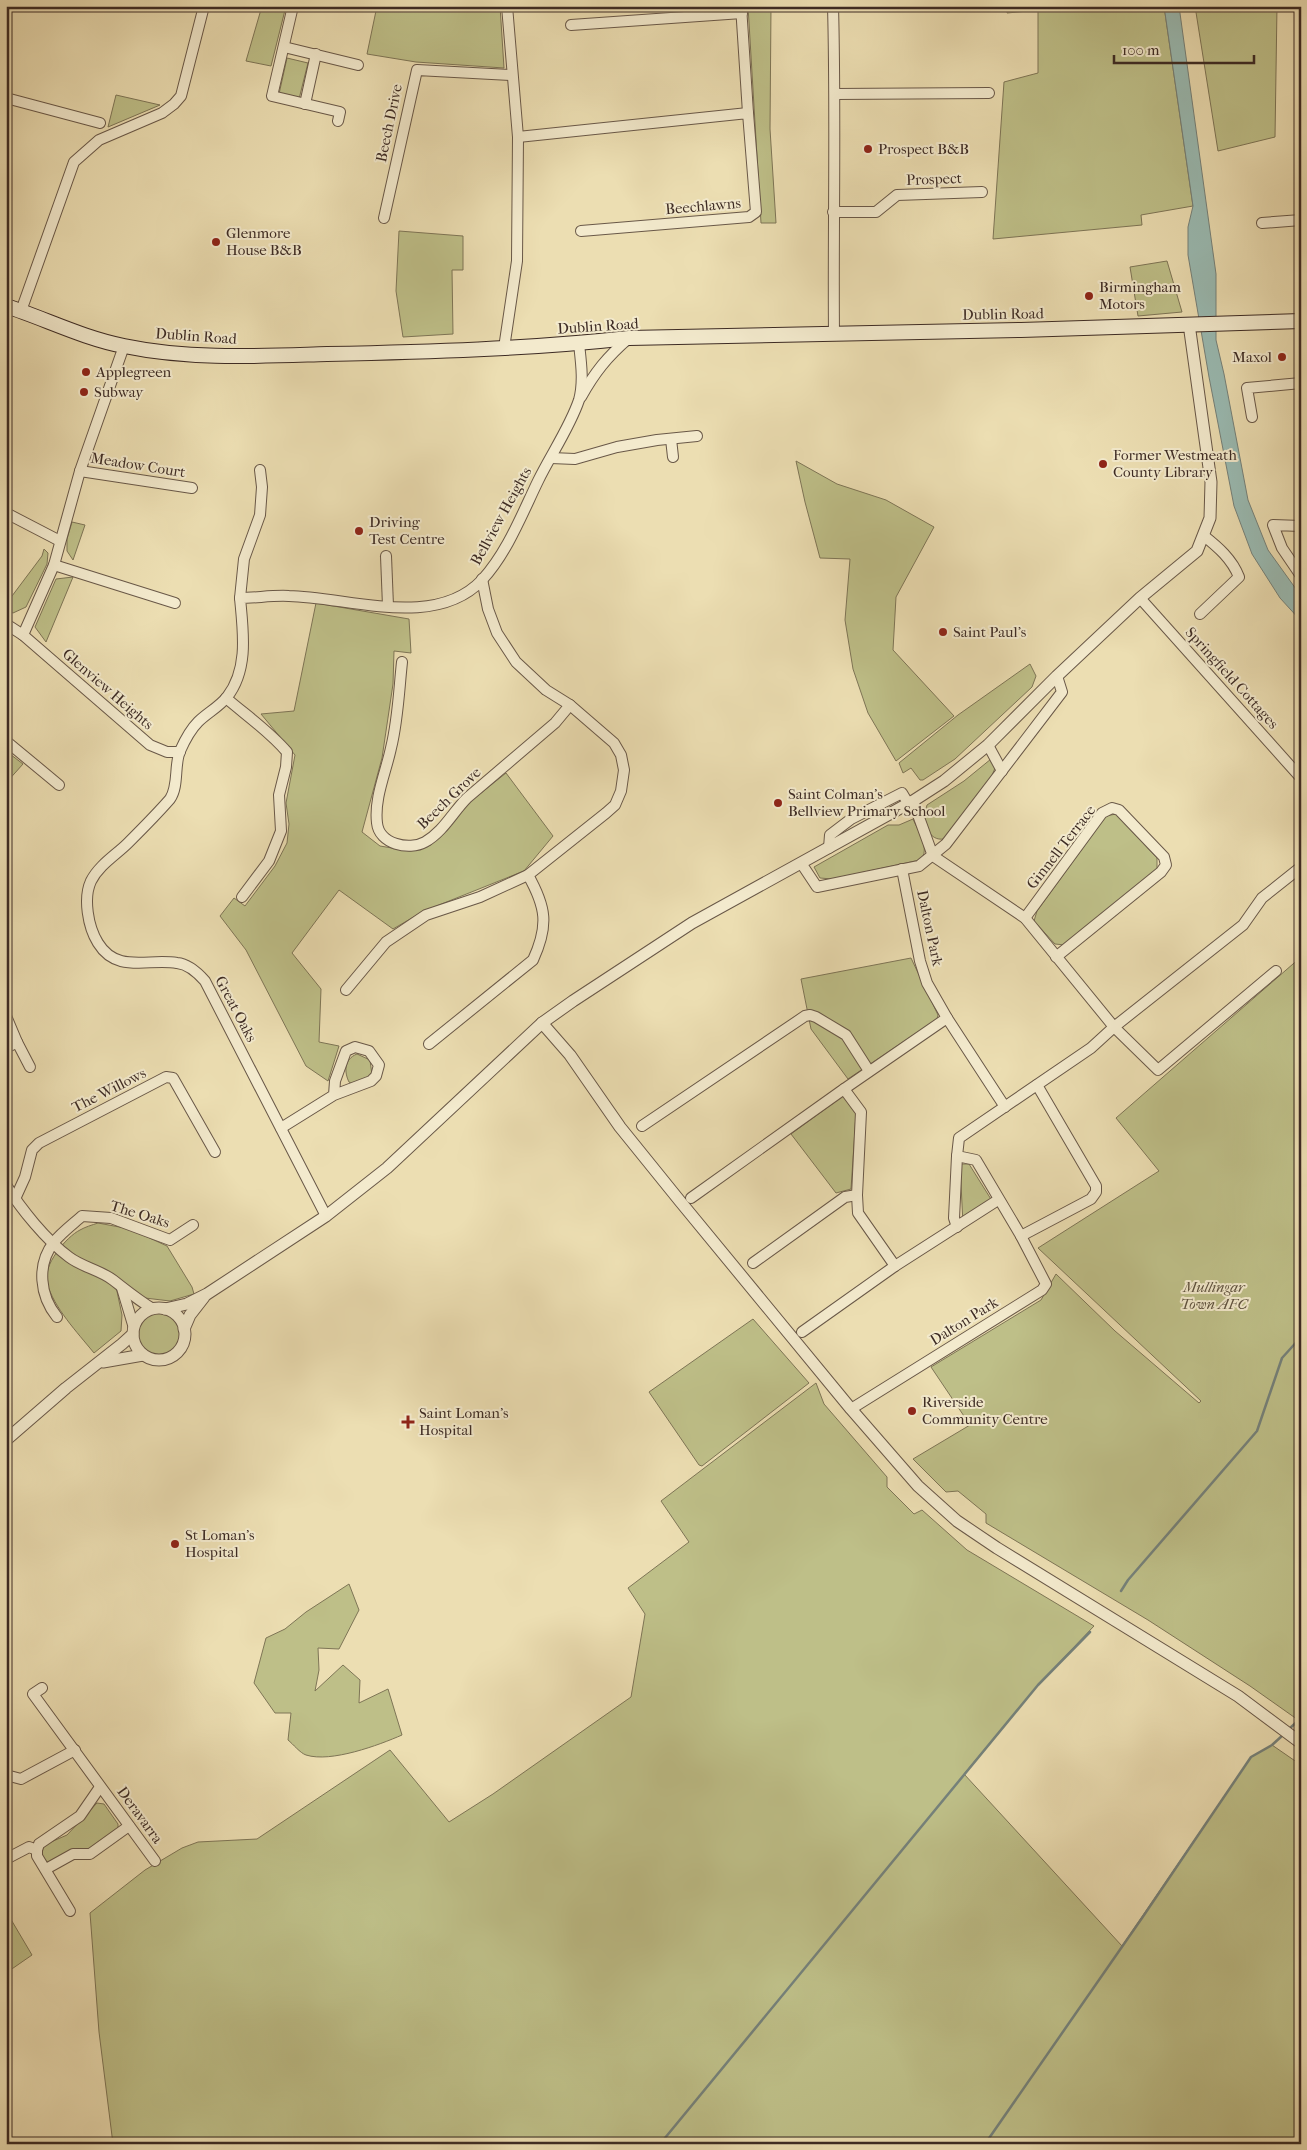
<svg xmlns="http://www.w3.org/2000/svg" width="1307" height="2150" viewBox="0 0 1307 2150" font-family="'IM FELL French Canon',serif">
  <rect width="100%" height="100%" fill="#ecdeb2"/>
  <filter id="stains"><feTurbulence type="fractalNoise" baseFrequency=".004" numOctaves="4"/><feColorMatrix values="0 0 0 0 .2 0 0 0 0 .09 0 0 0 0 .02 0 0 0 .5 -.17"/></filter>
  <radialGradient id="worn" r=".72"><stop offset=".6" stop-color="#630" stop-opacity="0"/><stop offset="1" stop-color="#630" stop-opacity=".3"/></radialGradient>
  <g fill="#bebf88" stroke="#7e7556">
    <polygon points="262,6 286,6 271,66 246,61"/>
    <polygon points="377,6 500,6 504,68 416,62 367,54"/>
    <polygon points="748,6 771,6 770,129 776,223 761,223"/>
    <polygon points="1008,6 1164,6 1193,206 1141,215 1142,225 993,239 1004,82 1038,73 1038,10 1007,13"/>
    <polygon points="1195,6 1277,6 1275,137 1218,151"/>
    <polygon points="287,58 308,63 299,99 279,94"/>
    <polygon points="116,95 160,105 108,127"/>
    <polygon points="399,231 463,236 463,270 452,270 453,334 403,337 396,291"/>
    <polygon points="1167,261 1182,312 1138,316 1130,267"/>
    <polygon points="796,461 837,484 886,500 934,527 896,597 893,650 954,716 896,761 868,713 853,669 845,620 850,559 820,558 805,502"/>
    <polygon points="72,522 85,525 73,560 67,551 67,539"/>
    <polygon points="44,549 48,553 47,564 26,607 13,613 6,610 6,604 42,556"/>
    <polygon points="73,577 46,642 35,627 56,579"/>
    <polygon points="316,603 409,619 411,653 394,651 393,684 382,758 362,832 380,846 410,851 431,845 471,801 506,773 553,836 524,871 424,911 393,929 339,890 292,953 321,989 319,1042 339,1046 328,1081 306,1066 246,950 220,916 234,898 245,906 275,866 287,843 289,824 286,803 295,755 261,714 294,711"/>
    <polygon points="1030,664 1036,676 1032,687 955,759 923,780 920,780 911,768 903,773 899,763 958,715"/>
    <polygon points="6,751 23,764 6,783"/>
    <path d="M991,759L995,768L991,778L944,839C929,841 926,826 922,814L925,812L927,805L964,781Z"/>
    <polygon points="1116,814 1157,858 1157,871 1065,945 1055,944 1034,921 1037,911 1106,816"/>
    <path d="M913,819C918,831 931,850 920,860L832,879L820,878L814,867L888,825H899Z"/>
    <polygon points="1301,957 1301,1241 1298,1262 1301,1282 1301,1722 1250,1686 1148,1620 986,1523 986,1514 958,1491 946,1492 913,1459 970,1425 931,1367 1041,1300 1056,1274 1115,1331 1199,1403 1201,1401 1038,1248 1159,1171 1116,1118"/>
    <polygon points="911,958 938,1015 937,1019 848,1079 811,1029 801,979"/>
    <path d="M357,1054L370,1060L372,1075L354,1085L349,1082C344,1072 344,1059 357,1054Z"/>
    <polygon points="843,1096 856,1114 851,1189 836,1193 791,1134"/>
    <polygon points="960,1164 969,1164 994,1204 963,1224"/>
    <path d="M98,1223L130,1229L167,1246L192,1287L194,1294L170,1301L145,1298L115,1282L122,1315L121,1331L94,1353C77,1332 54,1308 47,1283C42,1266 66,1237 80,1230C85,1227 92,1225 98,1223Z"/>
    <circle cx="158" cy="1333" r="22"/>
    <polygon points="753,1319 809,1383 702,1466 699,1465 649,1392"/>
    <polygon points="816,1383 824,1404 887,1477 887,1487 914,1514 922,1510 967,1550 1094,1626 1038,1685 964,1774 1122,1946 1251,1757 1272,1745 1301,1765 1301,2144 113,2144 99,2032 90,1913 145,1870 182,1848 198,1842 257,1839 390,1750 449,1822 493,1794 631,1697 645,1614 628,1588 689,1542 661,1501"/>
    <path d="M349,1584L359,1610L339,1649L318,1648L319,1670L315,1691L343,1665L360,1680L359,1703L388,1689L402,1735C379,1745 331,1763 306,1755C300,1753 293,1744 288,1740L291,1713H275L254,1683L266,1638L285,1629L306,1612Z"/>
    <polygon points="97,1803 104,1804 118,1824 118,1828 89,1849 52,1863 47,1862 42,1856 41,1849 44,1845 67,1835"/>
    <polygon points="6,1911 32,1955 6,1973"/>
  </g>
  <polygon fill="#9abbb3" stroke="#75817a" points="1164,6 1179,6 1216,274 1216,340 1224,374 1248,500 1268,550 1301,596 1301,621 1280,598 1252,554 1234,506 1209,377 1188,255 1188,227 1193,206"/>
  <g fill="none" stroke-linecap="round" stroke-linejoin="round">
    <g stroke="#75817a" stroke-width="2.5">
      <polyline points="1121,1591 1128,1580 1257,1431 1282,1358 1301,1337"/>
      <polyline points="1289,1729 1301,1718"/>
      <polyline points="660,2144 1038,1685 1090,1632"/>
      <polyline points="985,2144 1142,1918 1251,1757 1272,1745 1283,1735"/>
    </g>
    <g stroke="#695848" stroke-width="12">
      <g id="minor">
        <polyline points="293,6 272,96 340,112 338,121"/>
        <polyline points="741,6 748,113"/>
        <path d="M833,6C836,116 833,225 834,334"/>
        <polyline points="571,25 742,13"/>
        <polyline points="284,47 358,65"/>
        <polyline points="835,94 989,93"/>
        <polyline points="6,98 100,123"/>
        <polyline points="305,104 316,54"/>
        <polyline points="518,137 748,113 756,212 749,217 581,231"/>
        <polyline points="833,212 876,212 897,195 982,192"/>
        <polyline points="384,218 417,70 512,75"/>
        <polyline points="1262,223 1301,220"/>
        <polyline points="21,311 74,162 99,140 162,113 174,104 181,96 204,6"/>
        <polyline points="504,348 517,261 518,137 507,6"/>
        <path d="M581,397C595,372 607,357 629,338"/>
        <polyline points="1252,417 1247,388 1301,383"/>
        <polyline points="671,439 673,457"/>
        <polyline points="551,458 575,459 617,447 657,440 697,436"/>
        <polyline points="80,471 192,488"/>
        <polyline points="6,513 60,541"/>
        <polyline points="1301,526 1273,525 1282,548 1301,576"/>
        <polyline points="386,556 388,606"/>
        <polyline points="54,565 175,603"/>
        <polyline points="240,598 244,559 260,515 262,487 260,470"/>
        <polyline points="1140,598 1301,778"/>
        <path d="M1200,614L1239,577C1232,559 1218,547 1204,536"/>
        <polyline points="6,624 23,635 150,745 167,752 180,752"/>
        <polyline points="23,635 54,565 80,471 124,346"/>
        <path d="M402,662C399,690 398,720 391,748C386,772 374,798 377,823C379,844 409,851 425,842C443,832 453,812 467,798L555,723L570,705"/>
        <path d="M226,698C247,716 269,731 287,752L286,767L279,795L281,831L269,861L242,897"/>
        <polyline points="6,741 59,785"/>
        <polyline points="988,745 1002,771"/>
        <polyline points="913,801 933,856 1025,918 1114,1027 1243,925 1262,898 1301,867"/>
        <polyline points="829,848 830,835 851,819 902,793 908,803"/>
        <polyline points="801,863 817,887 919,866 946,844 1062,692 1057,676"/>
        <polyline points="902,869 920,961 927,983 947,1018"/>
        <polyline points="1025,918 1102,813 1112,808 1119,810 1164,857 1166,865 1161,872 1056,957"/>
        <polyline points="346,990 386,942 426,915 480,897 528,875 606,813 615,805 621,791 624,770 621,755 614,743 570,705 546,690 516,662 497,633 488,609 482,579"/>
        <polyline points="6,1016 17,1042 6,1048"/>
        <polyline points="17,1042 30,1067"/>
        <path d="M429,1044L533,960C549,925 546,907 528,875"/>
        <polyline points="642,1126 805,1016 810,1015 816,1017 846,1035 869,1071"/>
        <polyline points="281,1128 334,1095 371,1081 376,1076 379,1065 369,1051 355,1047 346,1051 335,1081 334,1095"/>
        <path d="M6,1185C21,1209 46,1240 69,1257C82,1267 100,1270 113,1280C126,1290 138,1300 153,1309"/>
        <polyline points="691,1198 844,1089"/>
        <polyline points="15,1199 25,1177 32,1150 39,1143 166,1077 173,1078 215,1152"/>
        <path d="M326,1216L205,981C198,973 188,964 177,963C148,958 117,974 98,943C88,927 83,898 91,881C99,865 116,855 128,843C142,829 157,814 170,799C179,786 174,765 180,751C184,742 191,729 198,722C207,713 219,707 227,697C249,669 243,631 240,598C256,598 273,595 289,596C348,597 435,630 482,580C507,553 522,514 538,481C550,456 570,427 579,400C584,382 581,362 579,344"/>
        <polyline points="957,1227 954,1218 957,1156"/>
        <polyline points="1021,1236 1091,1199 1096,1192 1096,1186 1037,1085"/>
        <polyline points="753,1263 845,1197 857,1195"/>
        <polyline points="895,1266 858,1213 857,1195 861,1112 844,1089 947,1018 1005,1107"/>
        <polyline points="122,1288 134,1328"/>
        <path d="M57,1317C40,1296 36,1265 54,1242C61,1233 73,1224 82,1216L111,1218L170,1240L193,1225"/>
        <polyline points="802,1332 895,1266 998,1200"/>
        <polyline points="851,1409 1042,1290 1046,1284 1021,1236 976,1160 957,1156 959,1138 1091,1048 1114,1027 1158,1070 1276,971"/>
        <polyline points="42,1688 33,1694 155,1861"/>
        <polyline points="6,1775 21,1779 75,1750"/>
        <polyline points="37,1850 37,1856 70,1911"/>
        <polyline points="6,1859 29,1847 37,1850 39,1844 80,1816 100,1787"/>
        <polyline points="46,1869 73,1854 90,1854 129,1826"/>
      </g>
    </g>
    <g stroke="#695848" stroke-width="13">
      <g id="tertiary">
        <polyline points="542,1023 570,1055 620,1127 679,1200 851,1409 918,1486 957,1521 997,1548 1238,1696 1301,1743"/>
        <circle cx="159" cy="1334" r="26"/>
        <polyline points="165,1309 187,1304 207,1294 326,1216 387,1168 542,1023 573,1001 692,923 913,801 944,781 988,745 1057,676 1140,598 1197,551 1210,518 1211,482 1189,324"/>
        <polyline points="184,1329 190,1315 204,1297"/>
        <polyline points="103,1362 143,1355"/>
        <polyline points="6,1440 66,1388 122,1344 133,1334"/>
      </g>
    </g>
    <g stroke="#3d2b24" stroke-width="16">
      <path id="secondary" d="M6,306C46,319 83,338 124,346C191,360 260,356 327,354C428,352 529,349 629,338L1021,330L1301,321"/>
    </g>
    <use href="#minor" stroke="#f3eacd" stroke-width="10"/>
    <use href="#tertiary" stroke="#f3eacd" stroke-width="11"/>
    <use href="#secondary" stroke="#f3eacd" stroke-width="14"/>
  </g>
  <g fill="#8f2418" stroke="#f3eacd" stroke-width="2">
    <circle cx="868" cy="149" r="5"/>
    <circle cx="216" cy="242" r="5"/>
    <circle cx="1089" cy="296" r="5"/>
    <circle cx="1282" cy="357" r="5"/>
    <circle cx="86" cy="372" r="5"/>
    <circle cx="84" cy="392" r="5"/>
    <circle cx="1103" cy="464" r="5"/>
    <circle cx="359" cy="531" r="5"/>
    <circle cx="943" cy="632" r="5"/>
    <circle cx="778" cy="803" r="5"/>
    <circle cx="912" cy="1411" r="5"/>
    <path d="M405.5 1414.5h5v5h5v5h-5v5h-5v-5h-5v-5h5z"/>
    <circle cx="175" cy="1544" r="5"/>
  </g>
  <g text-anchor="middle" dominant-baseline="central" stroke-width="4" stroke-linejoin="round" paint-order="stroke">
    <g font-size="15" fill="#3d2b24" stroke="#f3eacd">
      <text transform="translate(389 123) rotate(-78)">Beech Drive</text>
      <text transform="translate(934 179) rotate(-2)">Prospect</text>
      <text transform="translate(703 206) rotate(-5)">Beechlawns</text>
      <text transform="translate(1003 314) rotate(-1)">Dublin Road</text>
      <text transform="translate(598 326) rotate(-4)">Dublin Road</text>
      <text transform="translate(196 336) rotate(4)">Dublin Road</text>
      <text transform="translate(138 465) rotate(9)">Meadow Court</text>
      <text transform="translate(501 516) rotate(-61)">Bellview Heights</text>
      <text transform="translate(1232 678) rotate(48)">Springfield Cottages</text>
      <text transform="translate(108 689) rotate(41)">Glenview Heights</text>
      <text transform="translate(449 798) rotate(-44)">Beech Grove</text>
      <text transform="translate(1061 847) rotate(-52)">Ginnell Terrace</text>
      <text transform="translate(930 928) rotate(78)">Dalton Park</text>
      <text transform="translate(236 1009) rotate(62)">Great Oaks</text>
      <text transform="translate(109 1090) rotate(-27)">The Willows</text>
      <text transform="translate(140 1214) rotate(17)">The Oaks</text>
      <text transform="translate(964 1321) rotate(-32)">Dalton Park</text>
      <text transform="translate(140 1815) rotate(54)">Deravarra</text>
    </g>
    <g font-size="15" fill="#3d2b24" stroke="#f3eacd" text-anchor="start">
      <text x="878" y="149">Prospect B&amp;B</text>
      <text x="226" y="233">Glenmore<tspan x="226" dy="17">House B&amp;B</tspan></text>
      <text x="1099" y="287">Birmingham<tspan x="1099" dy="17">Motors</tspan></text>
      <text x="1272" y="357" text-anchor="end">Maxol</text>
      <text x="96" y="372">Applegreen</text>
      <text x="94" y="392">Subway</text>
      <text x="1113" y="455">Former Westmeath<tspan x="1113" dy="17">County Library</tspan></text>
      <text x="369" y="522">Driving<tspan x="369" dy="17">Test Centre</tspan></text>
      <text x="953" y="632">Saint Paul's</text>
      <text x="788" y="794">Saint Colman's<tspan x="788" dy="17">Bellview Primary School</tspan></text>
      <text x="922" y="1402">Riverside<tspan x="922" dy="17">Community Centre</tspan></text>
      <text x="419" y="1413">Saint Loman's<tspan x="419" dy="17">Hospital</tspan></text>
      <text x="185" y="1535">St Loman's<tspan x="185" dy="17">Hospital</tspan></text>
    </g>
    <g font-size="15" font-style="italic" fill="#5d503d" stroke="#f3eacd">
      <text x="1214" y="1287">Mullingar<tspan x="1214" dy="17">Town AFC</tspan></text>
    </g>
  </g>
  <rect width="1307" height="2150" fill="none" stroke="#ecdeb2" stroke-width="25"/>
  <rect x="8" y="8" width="1292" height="2135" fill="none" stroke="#3d2b24" stroke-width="2.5"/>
  <rect x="12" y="12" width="1282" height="2125" fill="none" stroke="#3d2b24"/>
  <path d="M1114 55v8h140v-8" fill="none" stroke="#3d2b24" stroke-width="2.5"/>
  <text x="1122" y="55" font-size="15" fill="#3d2b24" stroke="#f3eacd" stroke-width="4" paint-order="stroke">100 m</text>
  <rect width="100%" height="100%" filter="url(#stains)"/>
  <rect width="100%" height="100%" fill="url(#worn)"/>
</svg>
